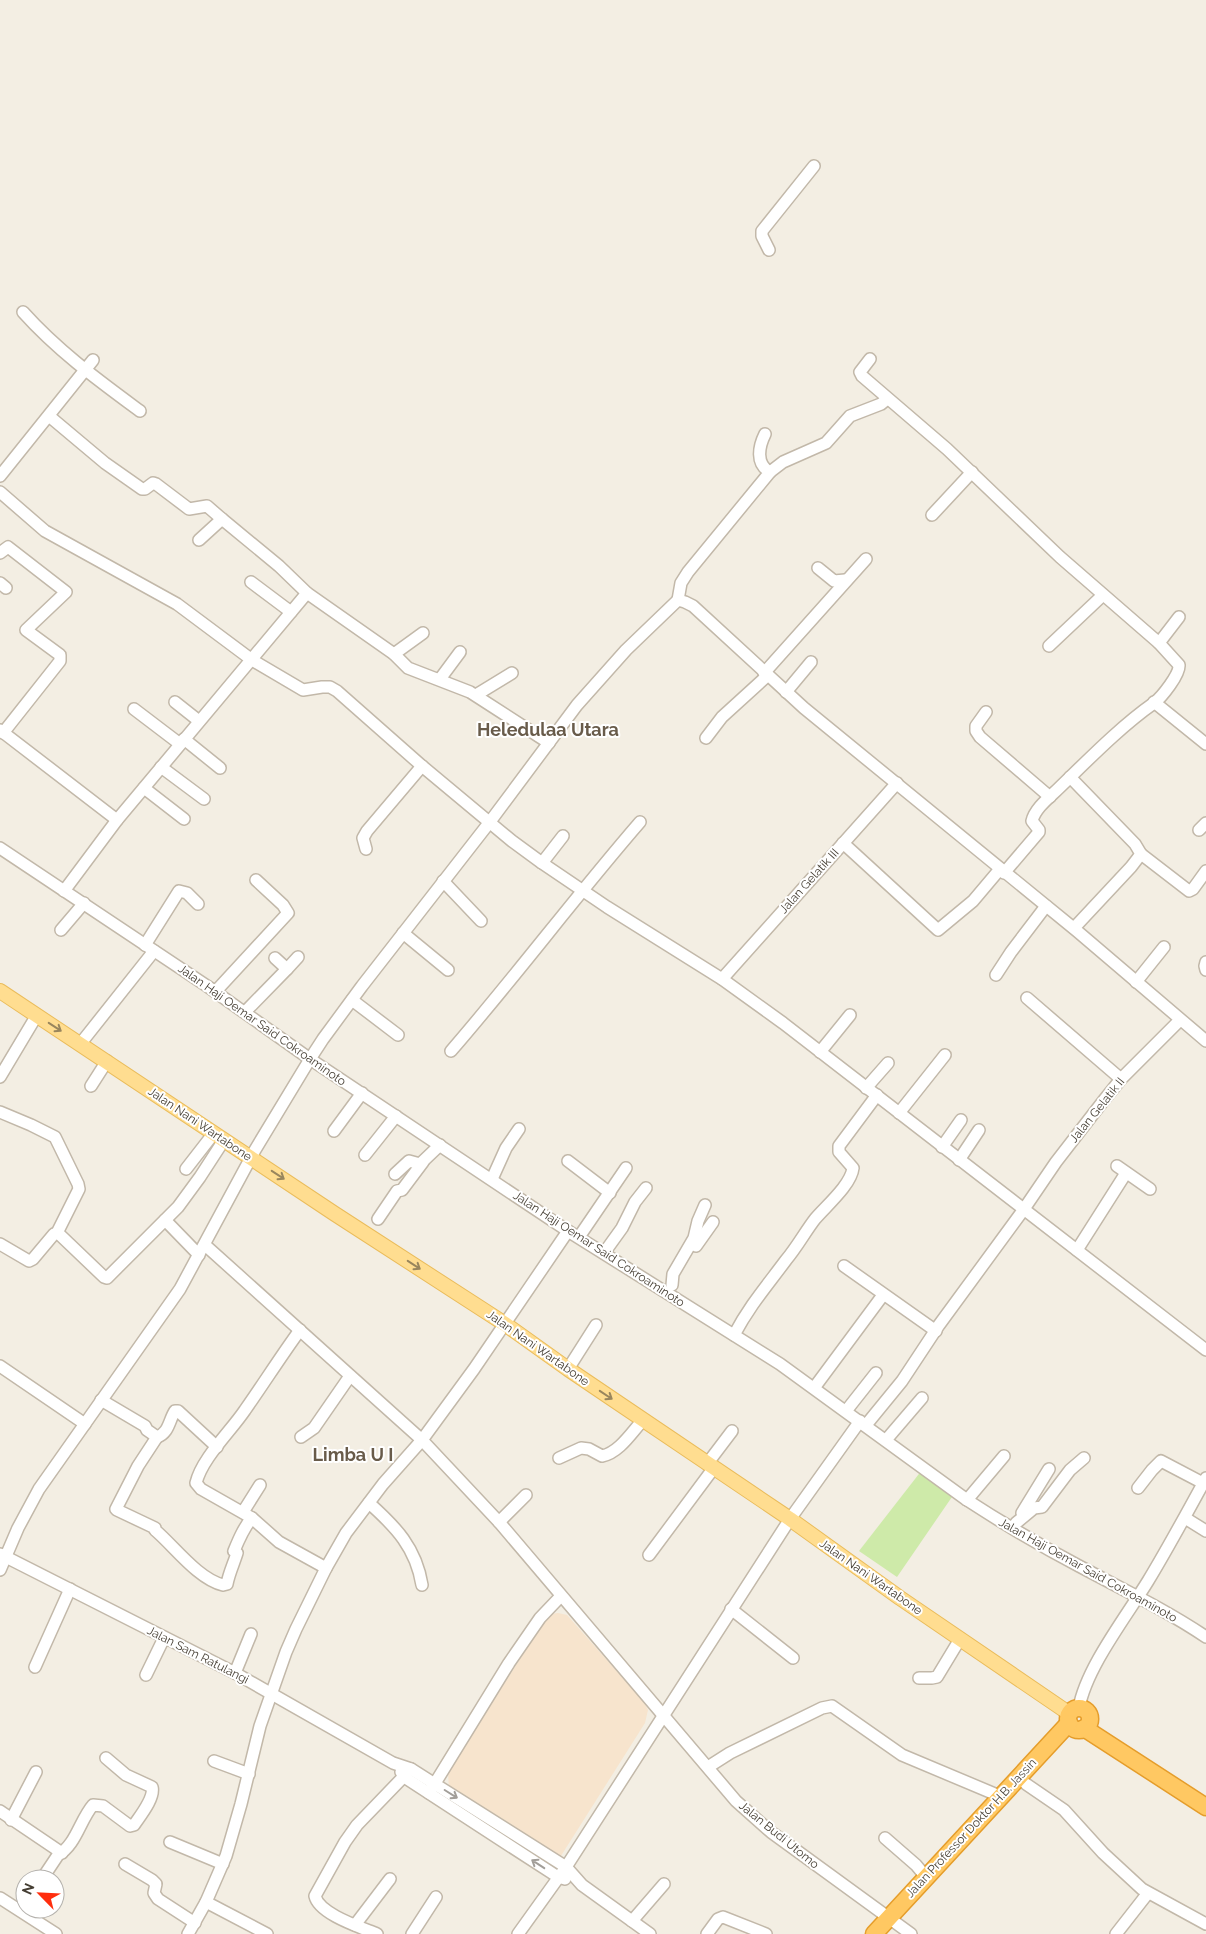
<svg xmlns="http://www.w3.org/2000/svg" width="1206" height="1934" viewBox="0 0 1206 1934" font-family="Raleway,sans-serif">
  <rect width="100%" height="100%" fill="#f3eee3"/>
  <polygon fill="#f7e4cd" points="558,1613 567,1615 644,1702 648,1710 645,1723 559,1859 449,1788 448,1773 461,1744 479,1723 545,1620 551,1614"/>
  <polygon fill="#ceeaa9" points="922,1470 954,1494 897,1577 859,1551"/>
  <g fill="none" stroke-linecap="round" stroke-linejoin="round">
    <g stroke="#c2b8a9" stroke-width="14">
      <g id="minor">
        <polyline points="769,250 762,236 762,231 814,166"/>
        <path d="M23,312C58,351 98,380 140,411"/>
        <path d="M870,359L860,372L862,376L947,449L1060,557L1159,643L1179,665C1180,674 1162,697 1154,703C1120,727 1089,759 1059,788C1050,797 1035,808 1032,821L1039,830V832L1004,873"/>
        <polyline points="49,416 105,463 142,489 145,489 153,483 156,484 189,509 207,506 222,519"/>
        <polyline points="770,472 783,462 826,443 850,416 881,404 887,399"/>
        <polyline points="0,476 93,360"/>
        <polyline points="0,492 45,531 177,604 252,660 303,690 322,687 330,687 337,691 422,766 512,841 542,863 607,907 722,979 783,1023 1206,1350"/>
        <polyline points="932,515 972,472"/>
        <polyline points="199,540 222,519 279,566 307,593 394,654 408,668 470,692 549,743"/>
        <polyline points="0,553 8,547 66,592 26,630 60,655 60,661 3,733"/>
        <polyline points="818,568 834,581 845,580"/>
        <polyline points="251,582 291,612"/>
        <polyline points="0,583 6,588"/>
        <path d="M678,600L681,583L688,572L770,472C755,464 759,446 765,434"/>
        <polyline points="1159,643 1179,617"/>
        <polyline points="1049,646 1103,595"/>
        <polyline points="394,654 423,633"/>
        <polyline points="764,673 866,559"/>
        <polyline points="440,679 460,652"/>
        <polyline points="786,692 811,662"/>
        <polyline points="476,695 512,673"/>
        <polyline points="175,702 199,721"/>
        <polyline points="1154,702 1206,744"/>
        <polyline points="134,709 180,744"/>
        <polyline points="986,712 976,726 976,731 980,737 1050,797"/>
        <polyline points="0,730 117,820"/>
        <polyline points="706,738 722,717 767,676"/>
        <polyline points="184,739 220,768"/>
        <polyline points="161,767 204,799"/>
        <polyline points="1070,777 1135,844 1141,854 1131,867 1074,928"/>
        <polyline points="144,788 184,819"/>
        <polyline points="1199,830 1206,823"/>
        <polyline points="843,843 938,930 973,901 1000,869"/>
        <path d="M0,848L207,986L310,1059L568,1231L780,1364L967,1500C1004,1524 1041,1546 1079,1566C1122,1589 1166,1610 1206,1637"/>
        <polyline points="366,849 363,838 367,831 422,766"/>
        <polyline points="1141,854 1189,891 1193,889 1206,871"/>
        <polyline points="542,863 563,836"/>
        <polyline points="443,881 481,921"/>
        <polyline points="64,891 117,820 307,593"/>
        <polyline points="61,930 84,903"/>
        <polyline points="403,933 448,970"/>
        <polyline points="145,945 179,891 187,893 198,904"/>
        <polyline points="1206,962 1205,966 1206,970"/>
        <polyline points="287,969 298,957"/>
        <polyline points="996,975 1011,952 1046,906"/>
        <polyline points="722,979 897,783"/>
        <polyline points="1136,982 1164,947"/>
        <polyline points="216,991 288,913 283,905 256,880"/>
        <polyline points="1027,998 1121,1079"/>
        <polyline points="352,1000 398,1035"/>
        <polyline points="245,1012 287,969 275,958"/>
        <polyline points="81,1043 154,951"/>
        <path d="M451,1051C516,976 575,897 640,822"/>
        <polyline points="820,1052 850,1015"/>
        <polyline points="0,1077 37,1015"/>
        <polyline points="91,1086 107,1061"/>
        <polyline points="866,1088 888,1063"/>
        <polyline points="0,1112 31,1125 55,1137 78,1184 79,1189 57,1233"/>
        <polyline points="899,1113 945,1055"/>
        <polyline points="334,1131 362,1093"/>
        <polyline points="942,1147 961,1120"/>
        <polyline points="365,1155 396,1116"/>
        <polyline points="959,1160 979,1130"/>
        <polyline points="568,1161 610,1193"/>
        <polyline points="1117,1166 1150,1189"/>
        <polyline points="186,1169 214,1133"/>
        <polyline points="395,1174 409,1161 420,1164 440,1145"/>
        <polyline points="492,1179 506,1148 519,1129"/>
        <polyline points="378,1219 397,1191 402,1190 423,1162"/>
        <polyline points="165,1220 199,1255"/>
        <polyline points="579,1237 626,1168"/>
        <polyline points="0,1244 29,1261 33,1259 54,1234 59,1234 104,1277 107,1278 178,1207 200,1177 224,1140"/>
        <polyline points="205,1245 422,1440 499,1522 736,1801 771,1832 911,1934"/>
        <polyline points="696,1246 713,1222"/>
        <polyline points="1077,1250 1126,1173"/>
        <polyline points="604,1253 622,1228 635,1202 646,1188"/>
        <polyline points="844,1266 936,1331"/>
        <polyline points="672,1285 673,1274 694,1238 698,1221 705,1205"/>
        <path d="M300,1330C281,1356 264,1383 245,1410C231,1431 202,1458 196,1483L201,1489L252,1518L279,1542L326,1568"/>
        <path d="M734,1335C750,1305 766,1287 786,1260C797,1247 805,1232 815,1219C826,1206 851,1185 853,1168L839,1152V1146L877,1095"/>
        <polyline points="0,1366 85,1424"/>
        <polyline points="568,1369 596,1325"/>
        <polyline points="814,1388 883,1295"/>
        <path d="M101,1400L145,1426L147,1430L157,1437C169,1433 169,1420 175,1411H178L217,1447"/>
        <polyline points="846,1411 876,1373"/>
        <polyline points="866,1425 902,1381 939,1325 1024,1209 1056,1162 1104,1100 1121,1079 1180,1020"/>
        <path d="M157,1437L138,1466L116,1509L117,1510L155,1528V1530C174,1546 198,1579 223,1585L227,1584C229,1573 234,1563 237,1553L234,1551C239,1539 244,1527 252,1518"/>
        <polyline points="301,1437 314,1428 350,1376"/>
        <polyline points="886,1440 922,1398"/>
        <path d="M559,1458L581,1448L589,1449L602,1456C619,1453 632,1432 643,1420"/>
        <polyline points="707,1464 732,1431"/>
        <polyline points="1138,1488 1152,1470 1161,1461 1203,1483"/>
        <polyline points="967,1500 1004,1456"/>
        <path d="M369,1503C396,1527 416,1548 422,1585"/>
        <polyline points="243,1512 260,1485"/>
        <polyline points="1022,1513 1049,1469"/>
        <polyline points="1185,1518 1206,1531"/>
        <polyline points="499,1522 526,1495"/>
        <polyline points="1016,1523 1034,1508 1042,1507 1070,1470 1084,1458"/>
        <polyline points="0,1554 235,1673 393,1763 411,1769 566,1867 582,1885 650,1934"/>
        <polyline points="649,1555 713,1469"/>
        <polyline points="0,1570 18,1528 39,1489 180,1289 255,1150 310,1059 323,1039 362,986 489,823 577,705 626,650 678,600 685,602 693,606 804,708 1077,931 1206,1041"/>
        <polyline points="731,1609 793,1658"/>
        <polyline points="35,1667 70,1589"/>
        <polyline points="235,1673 251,1634"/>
        <polyline points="146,1675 164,1638"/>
        <polyline points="919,1678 932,1678 937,1677 960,1639"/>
        <path d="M1079,1708C1086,1668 1126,1617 1148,1581C1168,1548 1187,1513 1206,1478"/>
        <polyline points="214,1761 249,1774"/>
        <polyline points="708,1767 730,1753 822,1708 832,1706 902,1755 1002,1797"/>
        <polyline points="401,1772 404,1777 558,1877 565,1879"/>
        <polyline points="1026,1784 1064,1810 1103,1853 1142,1889 1206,1924"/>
        <polyline points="429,1793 509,1663 540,1618 561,1596"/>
        <polyline points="0,1811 62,1853"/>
        <polyline points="11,1820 36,1772"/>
        <polyline points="885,1838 916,1865 926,1877"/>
        <polyline points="170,1842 223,1864"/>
        <polyline points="125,1864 152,1880 156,1884 154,1893 158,1899 195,1923"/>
        <path d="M42,1879L58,1855C76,1845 80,1820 93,1805L103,1806L130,1826L134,1825C140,1816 155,1798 152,1787L126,1775L106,1758"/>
        <polyline points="0,1898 56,1934"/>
        <polyline points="206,1902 267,1934"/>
        <polyline points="632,1921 664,1884"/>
        <polyline points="355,1925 390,1879"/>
        <polyline points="188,1934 206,1902 226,1856 241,1804 260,1726 286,1652 296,1629 326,1568 346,1533 383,1484 422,1440 474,1369 568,1231"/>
        <path d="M377,1934C360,1927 319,1914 315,1896L345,1842L357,1825L411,1769"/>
        <polyline points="412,1934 436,1897"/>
        <polyline points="518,1934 566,1867 790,1519 860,1421"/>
        <polyline points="707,1934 718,1919 723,1917 766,1934"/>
        <polyline points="1116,1934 1148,1893"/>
      </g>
    </g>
    <g stroke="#eabc5b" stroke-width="16">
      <polyline id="major" points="0,991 335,1214 505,1324 568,1369 790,1519 900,1598 1070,1714"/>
    </g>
    <g stroke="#e59d2b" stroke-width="19">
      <g id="highway">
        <circle cx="1079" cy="1719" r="11"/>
        <polyline points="1084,1728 1206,1807"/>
        <polyline points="874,1934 1069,1723"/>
      </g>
    </g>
    <use href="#minor" stroke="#fff" stroke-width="11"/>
    <use href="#major" stroke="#ffdd90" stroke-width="14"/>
    <use href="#highway" stroke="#ffc862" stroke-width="16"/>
  </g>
  <defs><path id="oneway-shaft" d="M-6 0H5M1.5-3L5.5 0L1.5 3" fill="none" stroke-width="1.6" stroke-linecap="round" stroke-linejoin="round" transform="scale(1.25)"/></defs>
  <g stroke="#99865d">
    <use href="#oneway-shaft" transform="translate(55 1027) rotate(33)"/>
    <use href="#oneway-shaft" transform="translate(278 1175) rotate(33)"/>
    <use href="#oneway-shaft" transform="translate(414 1265) rotate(33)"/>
    <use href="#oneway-shaft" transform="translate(606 1395) rotate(34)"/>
  </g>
  <g stroke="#a29e99">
    <use href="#oneway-shaft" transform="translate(451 1794) rotate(32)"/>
    <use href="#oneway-shaft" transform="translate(538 1864) rotate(-147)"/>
  </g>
  <g text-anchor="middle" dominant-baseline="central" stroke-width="4" stroke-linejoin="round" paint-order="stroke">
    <g font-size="12" fill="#453e33" stroke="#fff">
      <text transform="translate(809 881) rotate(-48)">Jalan Gelatik III</text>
      <text transform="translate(262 1025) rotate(35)">Jalan Haji Oemar Said Cokroaminoto</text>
      <text transform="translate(1097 1110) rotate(-51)">Jalan Gelatik II</text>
      <text transform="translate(200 1124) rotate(34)">Jalan Nani Wartabone</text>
      <text transform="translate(599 1249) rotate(33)">Jalan Haji Oemar Said Cokroaminoto</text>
      <text transform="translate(538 1348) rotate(35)">Jalan Nani Wartabone</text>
      <text transform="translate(1088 1570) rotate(29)">Jalan Haji Oemar Said Cokroaminoto</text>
      <text transform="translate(871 1577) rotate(35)">Jalan Nani Wartabone</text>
      <text transform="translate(198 1655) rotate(27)">Jalan Sam Ratulangi</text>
      <text transform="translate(971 1828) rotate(-47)">Jalan Professor Doktor H.B. Jassin</text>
      <text transform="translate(779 1835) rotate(39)">Jalan Budi Utomo</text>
    </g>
    <g font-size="18" font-weight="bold" fill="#685b4a" stroke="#fff">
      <text x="548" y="729">Heledulaa Utara</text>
      <text x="353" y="1454">Limba U I</text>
    </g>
  </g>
  <g transform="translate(40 1894) rotate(294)"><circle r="24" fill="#ffffff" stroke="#b5b2ad"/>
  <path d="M0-4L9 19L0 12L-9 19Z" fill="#ff2e0e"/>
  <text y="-8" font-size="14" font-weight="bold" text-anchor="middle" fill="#453e33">N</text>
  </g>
</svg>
